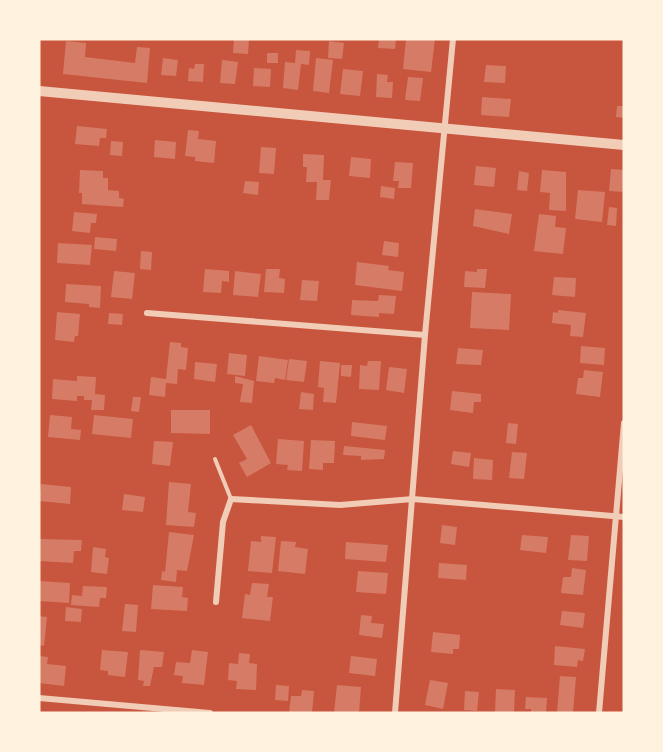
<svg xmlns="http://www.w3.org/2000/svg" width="663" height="752" viewBox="0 0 663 752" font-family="'Titillium Web',sans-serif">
  <rect width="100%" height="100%" fill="#c8553d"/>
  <g fill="#d67c66">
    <polygon points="234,39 249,39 248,54 233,53"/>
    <polygon points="379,39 396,39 395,49 378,48"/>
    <polygon points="406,39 435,39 431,72 403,69"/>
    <polygon points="66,41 86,43 85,57 135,63 137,47 150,48 147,83 63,74"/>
    <polygon points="329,41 344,43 342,59 328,58"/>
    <polygon points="296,50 310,51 309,65 301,64 298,90 283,88 285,62 295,63"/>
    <rect x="267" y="53" width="11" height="10"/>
    <polygon points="163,58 178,60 176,76 161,75"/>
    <polygon points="316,58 333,60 329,93 313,91"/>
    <polygon points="222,60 238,62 235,84 220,83"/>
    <polygon points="195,64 204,64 203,82 188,81 189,68 194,69"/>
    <polygon points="486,65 506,66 505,83 484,82"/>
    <polygon points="254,68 271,69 270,87 253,86"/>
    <polygon points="343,69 363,71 360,96 340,94"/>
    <polygon points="377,74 388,75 387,82 393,82 392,98 376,97"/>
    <polygon points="408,77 423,78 420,101 405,100"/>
    <polygon points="482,97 511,99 509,117 481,115"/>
    <polygon points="617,106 624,106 624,118 616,117"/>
    <polygon points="77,126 107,129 106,138 100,138 99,146 75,144"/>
    <polygon points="188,130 199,131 198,139 216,141 214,163 195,161 195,157 185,156"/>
    <polygon points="155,140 176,142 175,159 154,157"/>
    <polygon points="111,141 123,142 122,156 110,155"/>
    <polygon points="261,147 276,148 274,174 259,173"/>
    <polygon points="303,154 324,155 323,180 331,180 329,200 316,200 317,182 306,182 307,167 303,167"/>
    <polygon points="351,157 371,159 370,178 349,176"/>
    <polygon points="395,162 413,163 411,188 398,188 399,181 393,181"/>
    <polygon points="476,166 496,168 494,187 474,185"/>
    <polygon points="611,169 624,170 624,192 609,191"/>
    <polygon points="80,170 103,171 103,178 108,178 108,190 119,191 119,198 124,199 123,207 82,204 82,193 79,193"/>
    <polygon points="542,170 566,172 566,211 549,210 550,193 540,192"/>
    <polygon points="519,171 529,173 527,191 517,190"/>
    <polygon points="245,181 259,182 258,195 243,193"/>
    <polygon points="381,186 395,188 394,199 380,197"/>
    <polygon points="578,190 605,192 602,222 575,219"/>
    <polygon points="609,207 617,208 616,226 607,225"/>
    <polygon points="475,209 512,214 509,234 473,226"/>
    <polygon points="74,212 97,214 96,223 91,223 90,233 72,231"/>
    <polygon points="539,214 556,216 555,227 566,228 563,254 534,251"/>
    <polygon points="95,237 117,239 116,251 94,249"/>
    <polygon points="384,241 399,243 398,257 382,255"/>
    <polygon points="58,243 92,245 90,265 57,263"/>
    <polygon points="141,251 152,252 151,270 140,269"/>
    <polygon points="357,262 389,266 388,270 404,272 402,291 355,285"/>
    <polygon points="205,269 229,271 229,282 222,281 221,293 203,292"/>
    <polygon points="266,269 280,269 279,278 285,279 284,293 264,292"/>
    <polygon points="477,269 487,269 485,288 464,287 465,271 477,272"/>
    <polygon points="114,271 135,273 132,299 111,297"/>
    <polygon points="235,271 261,274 258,297 233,295"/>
    <polygon points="554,277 576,278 575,297 552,295"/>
    <polygon points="302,280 319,281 317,301 300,300"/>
    <polygon points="66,284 101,286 100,308 89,307 89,304 65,302"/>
    <polygon points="472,292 511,294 509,330 470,328"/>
    <polygon points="379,295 396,296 394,314 379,313 379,317 351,315 352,300 378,301"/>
    <polygon points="558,310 586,313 583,337 570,336 571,325 552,323 553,312 558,313"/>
    <polygon points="57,312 80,314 78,336 75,336 74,342 55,340"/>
    <polygon points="109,313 123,314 122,325 108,324"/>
    <polygon points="170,342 181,343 181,347 188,348 186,370 178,369 177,384 166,383 165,397 149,395 151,377 166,379"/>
    <polygon points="581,346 605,348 604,365 580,363"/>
    <polygon points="458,348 483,350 481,365 456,364"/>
    <polygon points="229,353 247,355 245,376 227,374"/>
    <polygon points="259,356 288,360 285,380 275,378 274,383 256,381"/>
    <polygon points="289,359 307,361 304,382 286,380"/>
    <polygon points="320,361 340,363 336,403 323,402 324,388 318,387"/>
    <polygon points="368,361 381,361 379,390 359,389 360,365 367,366"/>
    <polygon points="195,362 217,364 215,382 194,379"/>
    <polygon points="341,365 352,365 351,377 341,376"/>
    <polygon points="389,367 407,369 404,393 386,390"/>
    <polygon points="584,370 603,372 600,397 576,394 578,378 583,378"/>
    <polygon points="77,376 96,377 95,394 105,395 104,410 91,410 92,400 84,400 84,396 77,396 77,401 52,399 53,379 77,381"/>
    <polygon points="235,376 254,381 252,403 240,402 243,384 235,383"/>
    <polygon points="452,391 481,394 481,402 474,402 473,413 450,410"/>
    <polygon points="301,392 314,394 313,410 299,409"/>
    <polygon points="133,397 141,397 139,412 131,411"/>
    <polygon points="171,410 210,410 210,434 171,433"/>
    <polygon points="50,415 72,417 71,429 81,430 80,440 48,437"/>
    <polygon points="94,415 133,419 131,438 92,434"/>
    <polygon points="352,422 387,426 385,440 351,436"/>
    <polygon points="508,423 518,424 516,444 506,443"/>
    <polygon points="251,425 271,463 247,477 239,463 247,459 233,435"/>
    <polygon points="278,439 304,441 302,471 287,470 288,465 276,464"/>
    <polygon points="311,440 335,441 334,463 323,463 323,470 309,469"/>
    <polygon points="154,441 173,442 170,466 152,464"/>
    <polygon points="344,446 385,450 384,459 361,460 361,456 343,455"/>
    <polygon points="453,451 471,453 469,467 451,464"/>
    <polygon points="512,452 527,453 524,479 509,478"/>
    <polygon points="474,458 493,460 492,480 473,479"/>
    <polygon points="169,482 191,484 188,512 196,513 194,527 166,525"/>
    <polygon points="41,484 71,487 70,504 39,501"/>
    <polygon points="124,494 145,497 143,512 122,510"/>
    <polygon points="442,525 457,527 455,545 440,543"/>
    <polygon points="169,532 194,535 187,571 177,570 176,582 161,580 162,571 165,572"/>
    <polygon points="522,535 548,537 546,553 520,550"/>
    <polygon points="571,535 589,536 587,561 568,560"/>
    <polygon points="261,536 276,537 272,573 248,571 251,541 261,542"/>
    <polygon points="40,539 82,540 81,551 74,551 73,563 39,561"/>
    <polygon points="281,541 296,542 295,547 308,549 305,574 278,571"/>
    <polygon points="346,542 388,545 386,562 345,559"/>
    <polygon points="93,547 106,549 105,557 109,558 107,574 91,572"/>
    <polygon points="439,563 467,565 466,580 438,578"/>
    <polygon points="572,568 586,570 583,595 561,593 563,577 571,577"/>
    <polygon points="358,571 388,573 386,594 356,592"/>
    <polygon points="39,581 70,583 69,603 39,601"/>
    <polygon points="252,583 269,584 267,597 273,597 270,621 242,618 245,594 250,595"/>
    <polygon points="153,585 183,587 182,597 188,598 187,611 151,609"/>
    <polygon points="83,586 107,587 106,598 100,598 99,607 71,605 72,595 82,596"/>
    <polygon points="125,604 138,605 136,632 122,631"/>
    <polygon points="66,607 82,609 81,622 65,621"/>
    <polygon points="562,611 585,613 583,628 560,625"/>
    <polygon points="361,615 372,616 371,623 384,624 382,638 359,635"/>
    <polygon points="39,616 47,617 44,646 39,645"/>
    <polygon points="433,632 460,635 459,649 453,649 453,654 431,652"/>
    <polygon points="555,646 585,649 583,661 578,660 577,667 554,665"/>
    <polygon points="102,650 128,652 125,677 108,675 108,671 100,670"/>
    <polygon points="140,650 164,652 162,667 154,667 150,686 143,686 144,681 138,680"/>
    <polygon points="192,650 208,652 204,685 182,683 183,676 174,675 176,662 190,663"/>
    <polygon points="239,653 250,654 249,663 257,664 256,690 236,689 237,681 228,680 229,663 238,664"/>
    <polygon points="39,656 48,657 47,664 66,666 64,686 39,683"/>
    <polygon points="351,656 377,659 375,676 349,673"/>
    <polygon points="560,676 576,677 573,713 557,713"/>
    <polygon points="430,680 448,683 443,709 425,705"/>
    <polygon points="276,685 289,686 288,701 275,700"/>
    <polygon points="337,685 361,687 359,713 334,713"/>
    <polygon points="496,689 515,690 514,713 495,713"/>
    <polygon points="302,690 314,691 312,713 289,713 291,696 301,696"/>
    <polygon points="465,691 479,692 477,711 464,710"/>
    <polygon points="526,697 547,698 546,713 531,713 531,709 525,709"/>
  </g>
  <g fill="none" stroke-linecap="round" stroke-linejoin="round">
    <polyline stroke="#f1ccb7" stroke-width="4" points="215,459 231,499"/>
    <g stroke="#f1ccb7" stroke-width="6">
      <polyline points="147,313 425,335"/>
      <polyline points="216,602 223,522 231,499 340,505 413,499 624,517"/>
      <polyline points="39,698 210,713"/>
      <polyline points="395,713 425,335 453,39"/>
      <polyline points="599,713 624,423"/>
    </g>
    <polyline stroke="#f1ccb7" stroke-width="10" points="39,91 624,145"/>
  </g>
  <rect width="663" height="752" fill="none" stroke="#fff3e0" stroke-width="81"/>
</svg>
